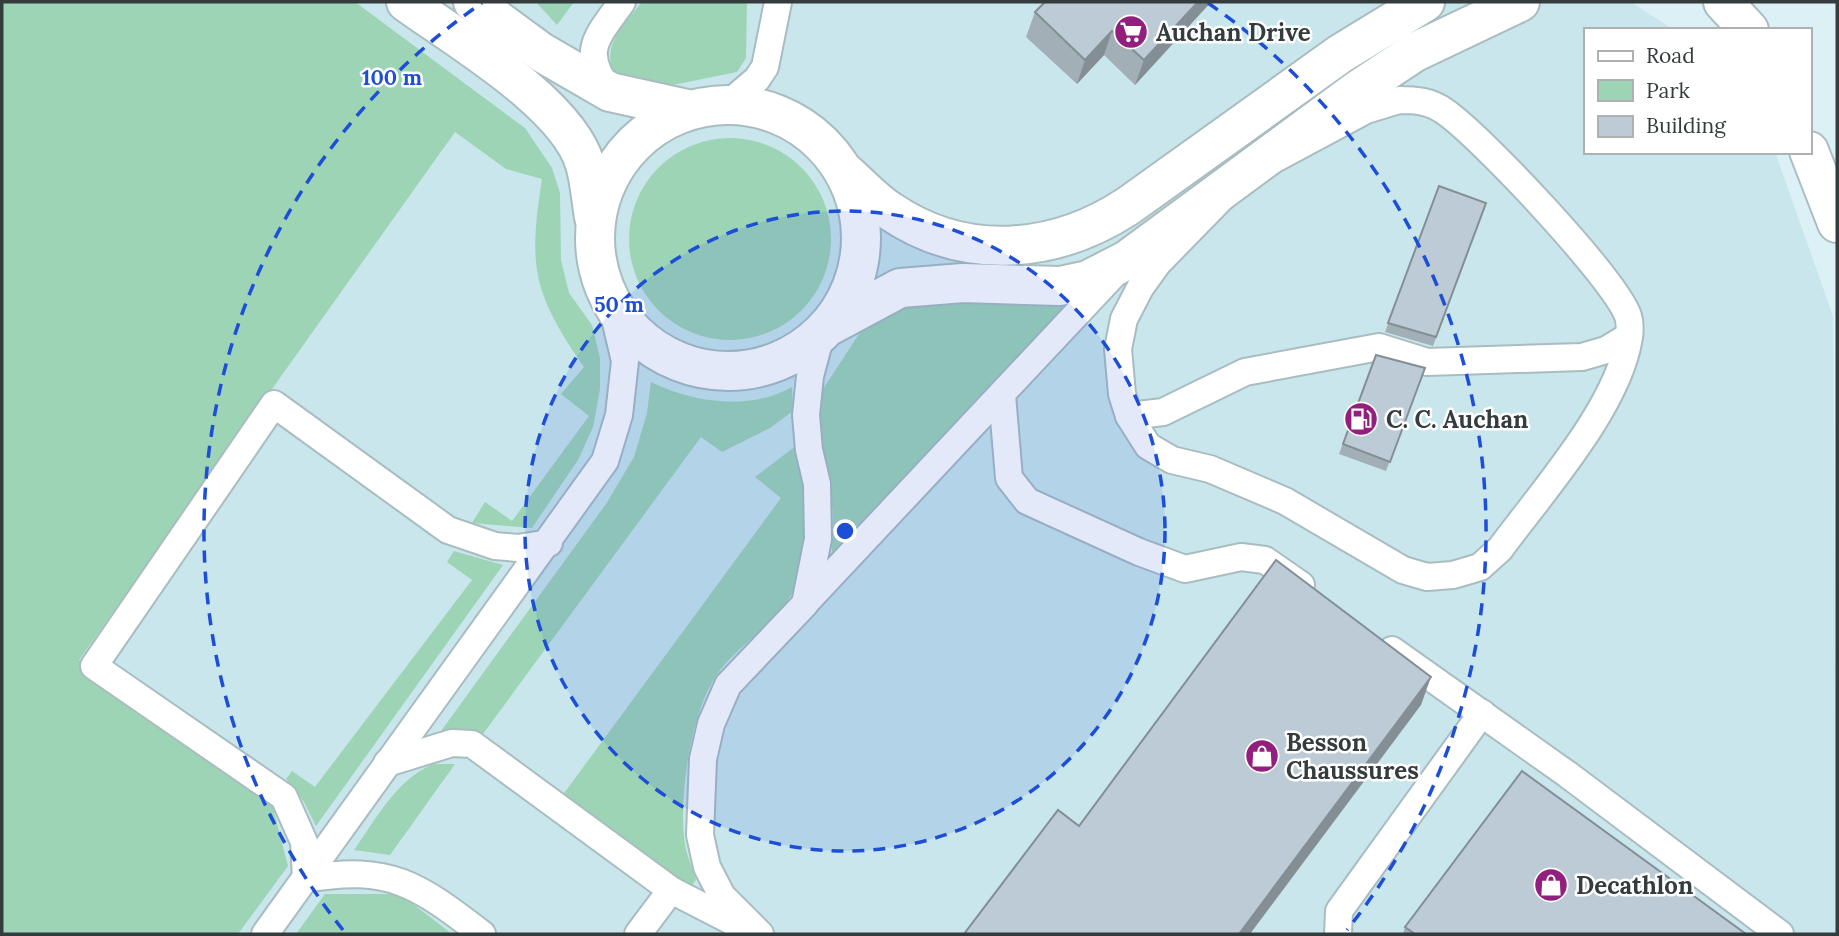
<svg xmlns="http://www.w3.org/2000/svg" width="1839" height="936" viewBox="0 0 1839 936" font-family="Lora,serif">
  <rect width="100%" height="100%" fill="#dcf1f5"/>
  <polygon fill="#c8e6eb" points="2,2 1631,2 1674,30 1585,30 1585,152 1775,152 1833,316 1837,934 2,934"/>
  <g fill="#9cd4b5">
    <path d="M2,2H355L525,128L552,168L560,193L561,260L569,293L592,325L600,358V389L593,427L578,460L532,528L472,523L485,502L512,521L589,416L561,394L584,367C533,293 528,268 542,179L506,169L455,132L79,660L272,804L288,866L238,934H2Z"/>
    <polygon points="536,2 574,2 557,25"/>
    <path d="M642,2H747L746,58L737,72L648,90L614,73C601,44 625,24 642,2Z"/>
    <circle cx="730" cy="239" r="101"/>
    <polygon points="915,300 1071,305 832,553 833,512 819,417 823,389 863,328"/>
    <path d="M651,382C694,403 749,411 792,387L793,411L770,428L722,452L701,437L480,738L441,731L606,504L634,457L647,413Z"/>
    <path d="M797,445C803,484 812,561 790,597C771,628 734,647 714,679C690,718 678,799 685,845C687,856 693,869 696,880L688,890L562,796L781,498L755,477Z"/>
    <polygon points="454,551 503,565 316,826 304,802 286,779 292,771 315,787 472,580 447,562"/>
    <path d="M433,764H455L390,855L354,850C377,818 395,781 433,764Z"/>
    <polygon points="325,894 400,894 452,934 296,934"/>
  </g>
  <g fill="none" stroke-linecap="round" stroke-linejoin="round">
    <g stroke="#a9bdc1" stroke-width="30">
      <g id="lane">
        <path d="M609,90C580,51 597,37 622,2"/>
        <path d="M1399,100C1416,100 1430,101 1444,111C1480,135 1615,279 1628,316C1630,322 1630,332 1629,337C1619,406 1542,492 1500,549L1480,567L1453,575L1427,577L1403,570L1285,501L1210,469L1172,460L1148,446L1129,416L1122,394L1118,349L1124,319L1140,288L1158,263L1243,176L1366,110Z"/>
        <polyline points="729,103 757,79 765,67 778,2"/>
        <polyline points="1002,395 1009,478 1027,501 1139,552 1185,569 1241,557 1265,560 1301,585"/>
        <polyline points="1129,416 1163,412 1245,372 1379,347 1427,362 1582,357 1606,350 1629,336"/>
        <polyline points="808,600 1115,273"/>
        <polyline points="1392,650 1567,774 1780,934"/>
        <polyline points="387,763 452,743 472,744 671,890 743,927"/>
        <polyline points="265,934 605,461 619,415 625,361 612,306"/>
        <path d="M482,934C418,885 390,864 306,879L304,842L284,797L94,666L274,404L448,530L495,546L518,548L549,543"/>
        <polyline points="638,934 671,890"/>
        <polyline points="760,934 722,896 707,867 700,835 703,759 711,724 728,685 805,604 818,539 817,484 809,450 806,415 810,376 821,335"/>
        <polyline points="1338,934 1339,911 1482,713"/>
      </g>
    </g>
    <g stroke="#a9bdc1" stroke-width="42">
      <g id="street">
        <path d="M406,2C457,39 567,103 585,164C590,181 591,200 594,217"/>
        <polyline points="473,2 541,52 610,92 687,109"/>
        <circle cx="728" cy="238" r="133"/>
        <path d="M845,172C860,185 874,201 890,211C965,262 1055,254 1128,206L1340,54L1425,2"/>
        <polyline points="831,325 900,288 963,283 1060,286 1088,280 1127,260 1359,89 1415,52 1520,2"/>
      </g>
    </g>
    <g stroke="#a9bdc1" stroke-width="42">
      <g id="secondary">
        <polyline points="1723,2 1749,30"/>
        <polyline points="1809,151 1837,223"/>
      </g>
    </g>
    <use href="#lane" stroke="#fff" stroke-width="26"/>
    <use href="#street" stroke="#fff" stroke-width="38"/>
    <use href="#secondary" stroke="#fff" stroke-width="38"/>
  </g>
  <g fill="#a2afb7">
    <polygon points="1044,2 1211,2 1135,85 1104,55 1077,84 1026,37 1035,12"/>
    <polygon points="1439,186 1486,203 1433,346 1385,332"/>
    <polygon points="1376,355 1425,368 1386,471 1339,454"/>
    <polygon points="1405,927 1746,934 1403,934"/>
  </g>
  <g fill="#848e95">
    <polygon points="1198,2 1211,2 1135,85 1144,60"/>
    <polygon points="1112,31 1104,55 1077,84 1085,60"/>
    <polygon points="1431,677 1421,705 1250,934 1239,934"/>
  </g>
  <g fill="#bccbd5" stroke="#848e95" stroke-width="2">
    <polygon points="1045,2 1198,2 1144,60 1112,31 1085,60 1035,12"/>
    <polygon points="1439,186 1486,203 1436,337 1388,323"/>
    <polygon points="1376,355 1425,368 1390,462 1343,444"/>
    <polygon points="1276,560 1431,677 1239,934 964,934 1058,810 1079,826"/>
    <polygon points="1522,771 1746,934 1415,934 1405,927"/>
  </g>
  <circle cx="845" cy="531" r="320" fill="#1d4ed8" fill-opacity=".12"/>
  <g fill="none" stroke="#1d4ed8" stroke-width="3.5" stroke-dasharray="12 9">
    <circle cx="845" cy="531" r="320"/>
    <path d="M343 930A641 641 0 0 1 482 3M1208 3A641 641 0 0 1 1347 930"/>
  </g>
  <defs>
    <g id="supermarket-disc" transform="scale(1.75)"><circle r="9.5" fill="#921f7e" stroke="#fff"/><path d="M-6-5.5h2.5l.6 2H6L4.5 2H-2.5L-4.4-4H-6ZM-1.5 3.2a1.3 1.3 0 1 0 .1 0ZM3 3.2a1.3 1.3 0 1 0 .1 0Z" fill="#fff"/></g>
    <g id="fuel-disc" transform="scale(1.75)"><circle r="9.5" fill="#921f7e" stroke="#fff"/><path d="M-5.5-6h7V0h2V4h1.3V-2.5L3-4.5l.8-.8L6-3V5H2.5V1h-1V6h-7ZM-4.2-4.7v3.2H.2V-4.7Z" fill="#fff"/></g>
    <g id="shop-disc" transform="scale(1.75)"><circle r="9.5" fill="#921f7e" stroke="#fff"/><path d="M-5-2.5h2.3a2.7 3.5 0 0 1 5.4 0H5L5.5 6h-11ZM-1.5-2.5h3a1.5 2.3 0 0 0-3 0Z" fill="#fff"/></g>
  </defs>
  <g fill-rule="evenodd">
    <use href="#supermarket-disc" x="1131" y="32"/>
    <use href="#fuel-disc" x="1361" y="419"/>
    <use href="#shop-disc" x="1262" y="756"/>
    <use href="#shop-disc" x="1551" y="885"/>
  </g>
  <g text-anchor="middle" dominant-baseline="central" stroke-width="5" stroke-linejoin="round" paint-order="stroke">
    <g font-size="24" font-weight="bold" fill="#343c3d" stroke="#fff" text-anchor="start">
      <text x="1156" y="32">Auchan Drive</text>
      <text x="1386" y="419">C. C. Auchan</text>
      <text x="1286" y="742">Besson<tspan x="1286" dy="28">Chaussures</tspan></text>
      <text x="1576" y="885">Decathlon</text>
    </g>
  </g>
  <circle cx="845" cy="531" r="10" fill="#1d4ed8" stroke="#fff" stroke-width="3.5"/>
  <g font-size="21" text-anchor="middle" font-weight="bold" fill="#1d4ed8" stroke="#fff" stroke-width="5" stroke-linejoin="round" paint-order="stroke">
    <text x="392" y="85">100 m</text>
    <text x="619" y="312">50 m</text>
  </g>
  <rect width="1839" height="936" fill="none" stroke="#343c3d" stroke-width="7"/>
  <rect x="1584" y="28" width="228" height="126" fill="#ffffff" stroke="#aeb1b1" stroke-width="2"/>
  <rect x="1598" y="51" width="35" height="10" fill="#ffffff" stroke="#aeb1b1" stroke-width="2"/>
  <text x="1646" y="63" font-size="21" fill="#343c3d">Road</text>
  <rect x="1598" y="80" width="35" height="21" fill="#9cd4b5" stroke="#aeb1b1" stroke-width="2"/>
  <text x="1646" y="98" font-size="21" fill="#343c3d">Park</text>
  <rect x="1598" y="116" width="35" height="21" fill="#bccbd5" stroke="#aeb1b1" stroke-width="2"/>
  <text x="1646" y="133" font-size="21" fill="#343c3d">Building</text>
</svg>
